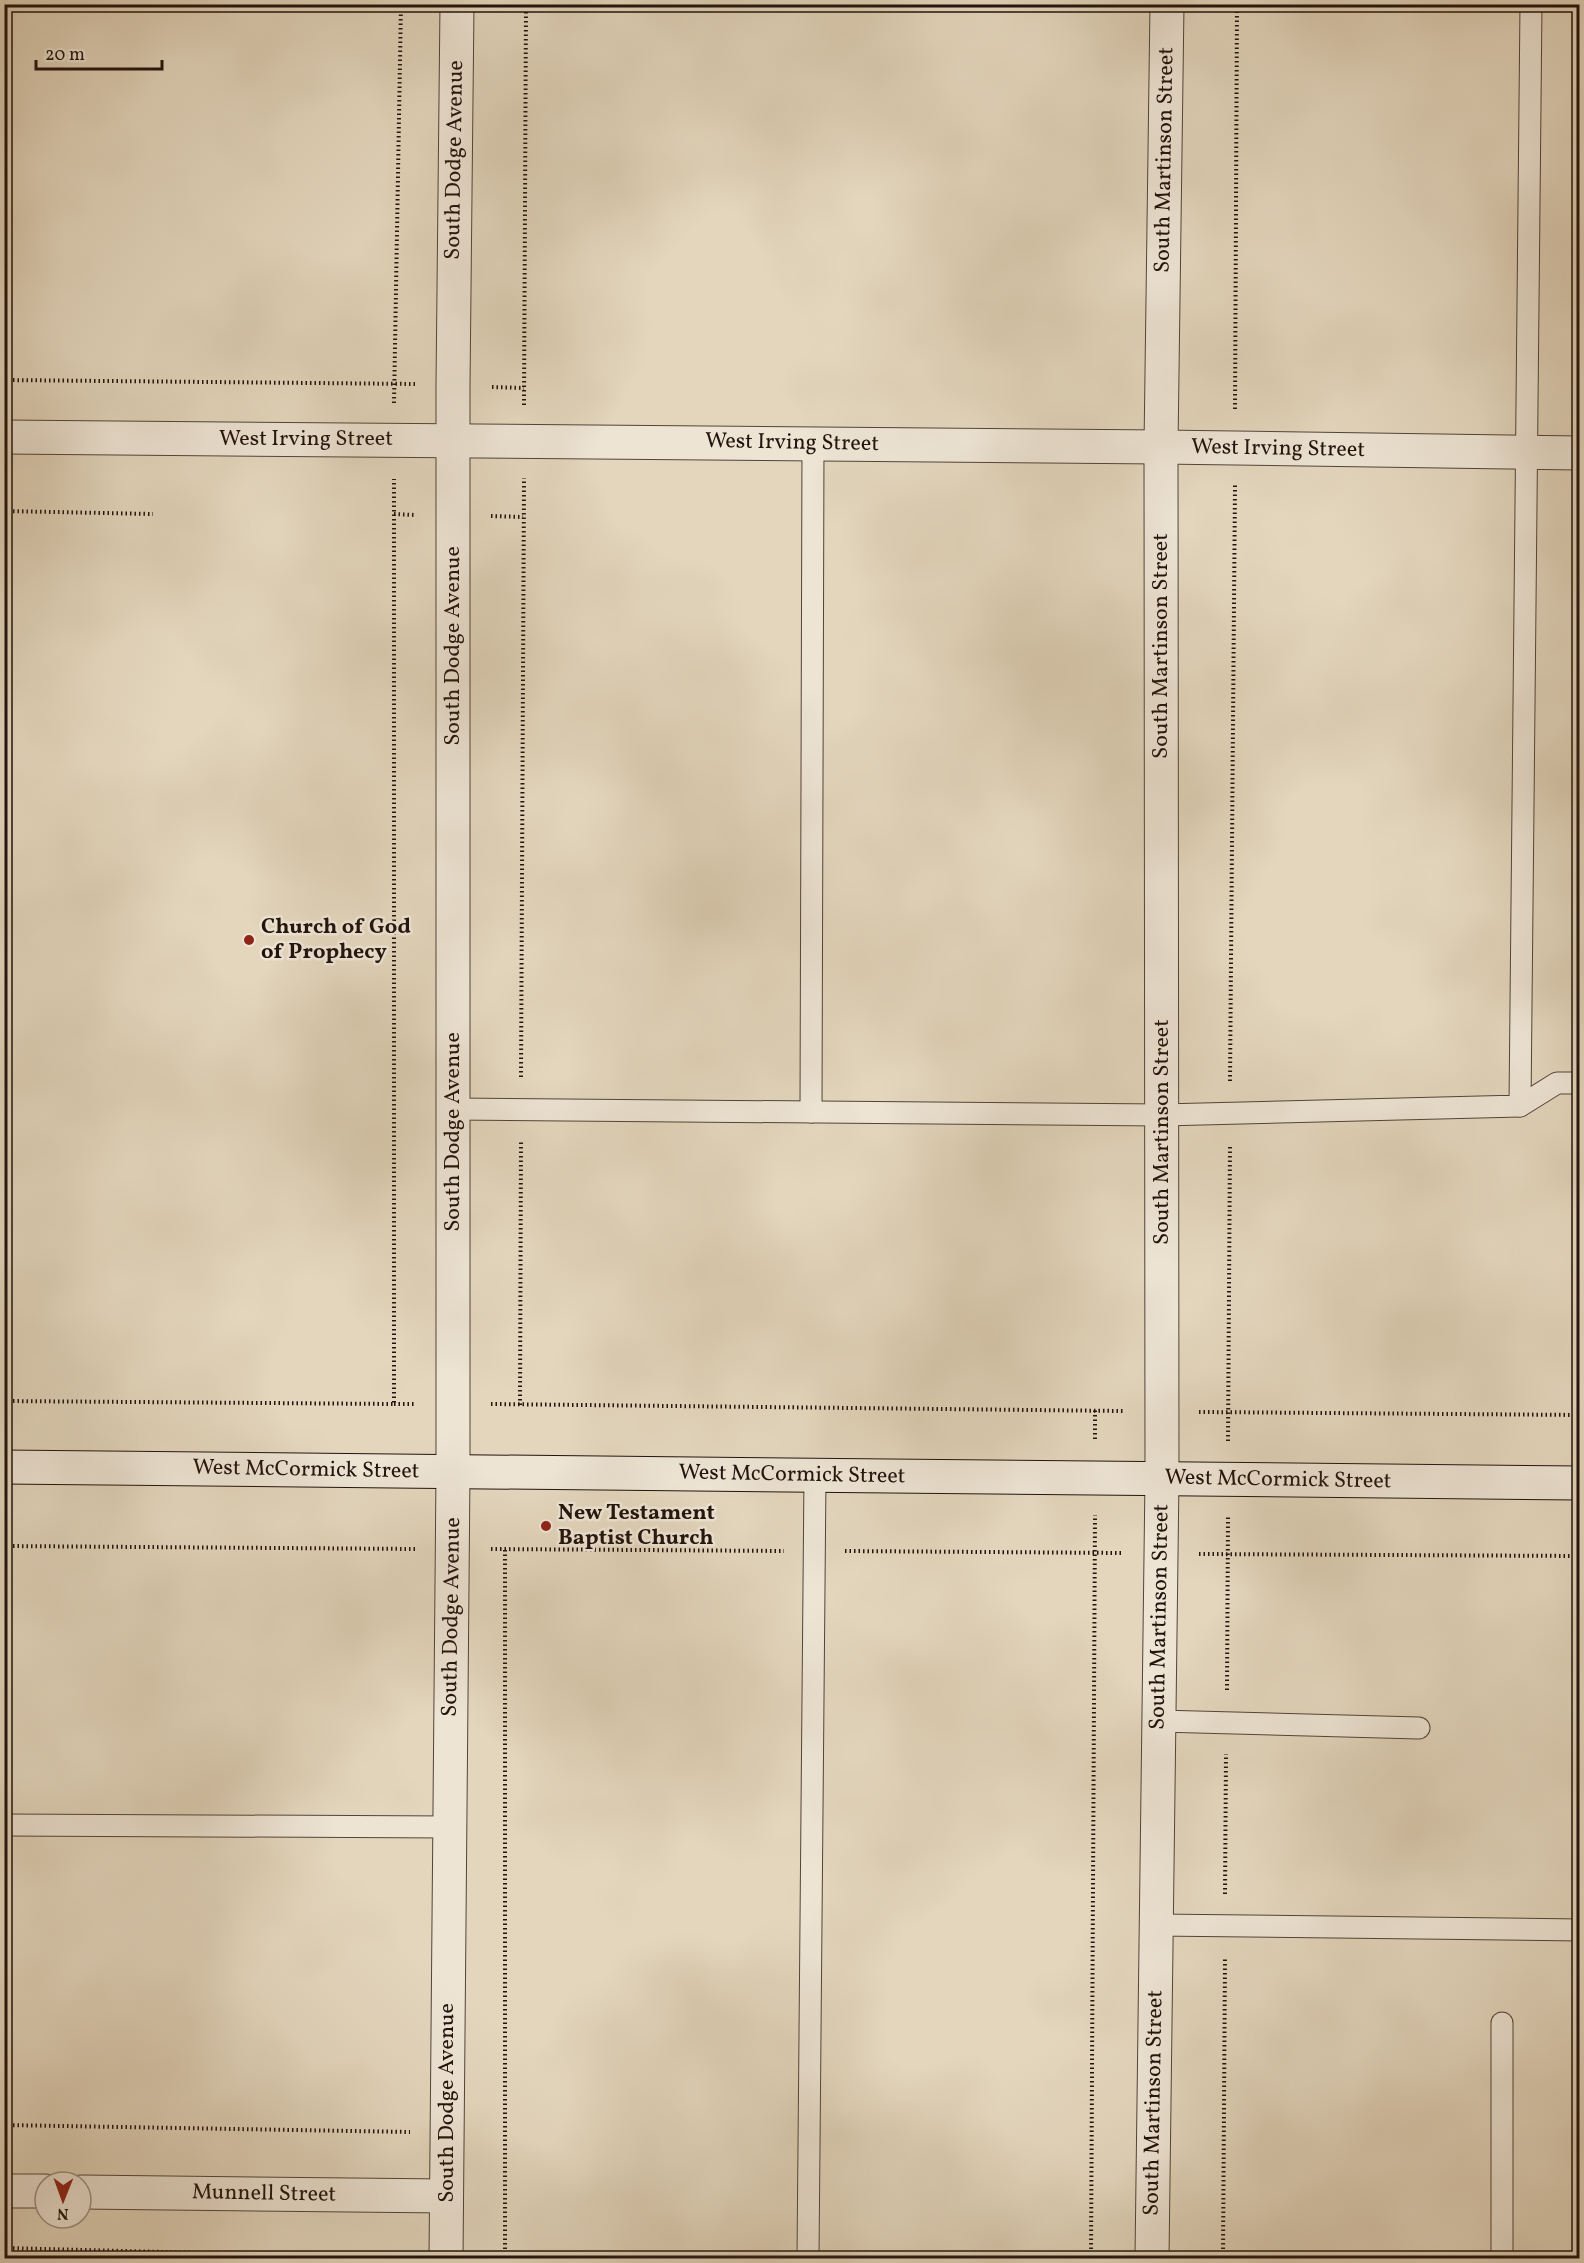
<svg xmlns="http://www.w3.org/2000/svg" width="1584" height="2263" viewBox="0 0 1584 2263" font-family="Vollkorn,serif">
  <rect width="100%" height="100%" fill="#e3d6bd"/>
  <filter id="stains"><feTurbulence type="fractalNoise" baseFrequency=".00333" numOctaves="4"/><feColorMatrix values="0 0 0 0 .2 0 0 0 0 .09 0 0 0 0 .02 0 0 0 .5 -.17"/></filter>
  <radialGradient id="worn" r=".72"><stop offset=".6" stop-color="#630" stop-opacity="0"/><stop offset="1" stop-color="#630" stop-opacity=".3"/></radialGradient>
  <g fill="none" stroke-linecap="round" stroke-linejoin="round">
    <g stroke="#524439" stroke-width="23">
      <g id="lane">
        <polyline points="1520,1106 1557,1083 1580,1083"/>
        <polyline points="453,1109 1162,1115 1520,1106 1531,4"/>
        <polyline points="811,1112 813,444"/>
        <polyline points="1159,1721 1419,1728"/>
        <polyline points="4,1825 450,1827"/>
        <polyline points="1156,1925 1580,1930"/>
        <polyline points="1502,2023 1502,2258"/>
        <polyline points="808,2258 815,1475"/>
      </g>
    </g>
    <g stroke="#524439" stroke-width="35">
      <g id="street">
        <polyline points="4,437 1161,447 1580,453"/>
        <polyline points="4,2191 45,2191"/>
        <polyline points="81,2192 446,2196"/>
        <polyline points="446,2258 453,1472 453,385 457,4"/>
        <polyline points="1152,2258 1162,1478 1161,447 1167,4"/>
      </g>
    </g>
    <g stroke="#22130d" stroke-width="35">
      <polyline id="secondary" points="4,1467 1580,1483"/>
    </g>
    <g stroke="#22130d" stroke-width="4" stroke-dasharray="1.5 3" stroke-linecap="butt">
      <polyline points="4,380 415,384"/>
      <polyline points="492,387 524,388"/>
      <polyline points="394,403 401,4"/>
      <polyline points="524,405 526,4"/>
      <polyline points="1235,409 1237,4"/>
      <polyline points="4,511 153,514"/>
      <polyline points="394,514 415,515"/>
      <polyline points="491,516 523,517"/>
      <polyline points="521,1077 524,478"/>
      <polyline points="1230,1081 1235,485"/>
      <polyline points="4,1401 394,1404 394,479"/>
      <polyline points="394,1404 415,1404"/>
      <polyline points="491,1404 1123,1411"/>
      <polyline points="520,1405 521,1141"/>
      <polyline points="1199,1412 1580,1415"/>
      <polyline points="1095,1439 1095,1410"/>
      <polyline points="1228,1441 1230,1145"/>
      <polyline points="4,1546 415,1549"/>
      <polyline points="491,1549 784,1551"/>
      <polyline points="845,1551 1123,1553"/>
      <polyline points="1199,1554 1580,1556"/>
      <polyline points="1227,1690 1228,1517"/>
      <polyline points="1225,1894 1226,1754"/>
      <polyline points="4,2125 410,2132"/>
      <polyline points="4,2248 407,2258"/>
      <polyline points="505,2258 505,1549"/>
      <polyline points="1091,2258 1095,1515"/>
      <polyline points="1223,2258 1225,1958"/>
    </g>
    <use href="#lane" stroke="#ede4d4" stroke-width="21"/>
    <use href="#street" stroke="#ede4d4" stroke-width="33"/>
    <use href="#secondary" stroke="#ede4d4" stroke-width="33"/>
  </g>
  <g fill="#8f2418" stroke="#ede4d4" stroke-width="2">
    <circle cx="249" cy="940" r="6"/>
    <circle cx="546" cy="1526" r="6"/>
  </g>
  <g text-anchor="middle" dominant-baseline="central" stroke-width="5" stroke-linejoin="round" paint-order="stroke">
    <g font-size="22" fill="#22130d" stroke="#ede4d4">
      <text transform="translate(455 160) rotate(-89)">South Dodge Avenue</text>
      <text transform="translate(1165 160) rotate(-89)">South Martinson Street</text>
      <text x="306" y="439">West Irving Street</text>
      <text transform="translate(792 443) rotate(1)">West Irving Street</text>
      <text transform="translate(1278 449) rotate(1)">West Irving Street</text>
      <text transform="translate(453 646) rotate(-90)">South Dodge Avenue</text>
      <text transform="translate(1161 646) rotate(-90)">South Martinson Street</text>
      <text transform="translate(453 1132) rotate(-90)">South Dodge Avenue</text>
      <text transform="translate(1162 1132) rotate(-90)">South Martinson Street</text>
      <text transform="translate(306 1470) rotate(1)">West McCormick Street</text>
      <text transform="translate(792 1475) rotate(1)">West McCormick Street</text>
      <text transform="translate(1278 1480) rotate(1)">West McCormick Street</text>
      <text transform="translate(452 1617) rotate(-89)">South Dodge Avenue</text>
      <text transform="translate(1160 1617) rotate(-89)">South Martinson Street</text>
      <text transform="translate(447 2103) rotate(-90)">South Dodge Avenue</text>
      <text transform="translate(1154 2103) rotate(-89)">South Martinson Street</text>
      <text transform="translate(264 2194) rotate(1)">Munnell Street</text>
    </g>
    <g font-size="22" font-weight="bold" fill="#22130d" stroke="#ede4d4" text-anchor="start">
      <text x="261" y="927">Church of God<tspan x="261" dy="25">of Prophecy</tspan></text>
      <text x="558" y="1513">New Testament<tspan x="558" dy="25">Baptist Church</tspan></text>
    </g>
  </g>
  <rect width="1584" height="2263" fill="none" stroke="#e3d6bd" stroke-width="24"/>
  <rect x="6" y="6" width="1572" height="2251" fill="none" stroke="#22130d" stroke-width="3"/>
  <rect x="12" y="12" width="1560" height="2239" fill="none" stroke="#22130d" stroke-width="1.5"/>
  <g transform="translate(63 2200) rotate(181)"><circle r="28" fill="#ede4d4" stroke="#9c9084" stroke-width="1.5"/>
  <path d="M0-4.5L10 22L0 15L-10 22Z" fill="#8f2418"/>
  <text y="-9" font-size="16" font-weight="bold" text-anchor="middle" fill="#22130d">N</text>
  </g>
  <path d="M36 60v9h126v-9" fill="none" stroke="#22130d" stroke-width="3"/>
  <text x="45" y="60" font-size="18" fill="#22130d" stroke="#ede4d4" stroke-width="4.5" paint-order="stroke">20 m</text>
  <rect width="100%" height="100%" filter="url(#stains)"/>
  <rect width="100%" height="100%" fill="url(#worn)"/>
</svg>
